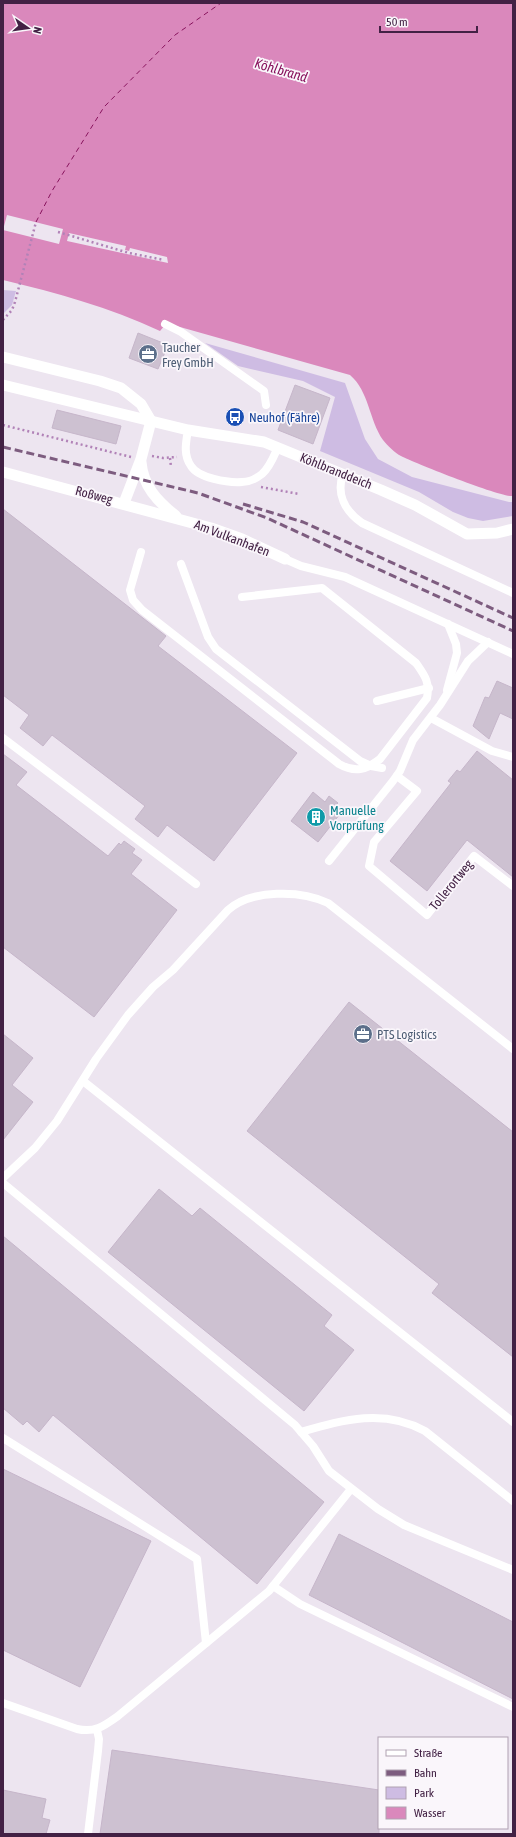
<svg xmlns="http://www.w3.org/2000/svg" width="516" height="1837" viewBox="0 0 516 1837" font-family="'Asap Condensed',sans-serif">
  <rect width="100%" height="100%" fill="#ede5f0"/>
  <g fill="#cebce3">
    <polygon points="3,290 16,291 12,305 3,314"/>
    <polygon points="205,343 345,383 365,439 378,459 412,477 509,502 513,502 513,516 483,521 468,518 453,512 419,492 320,451 335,397 303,381 238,366"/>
  </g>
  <path fill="#da88bc" d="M3,3H513V496C502,498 415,463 401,456C395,453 387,445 383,440C369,420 369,391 350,375L180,327L166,324L160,331C109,307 57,293 3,280Z"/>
  <g fill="#ede5f0">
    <polygon points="7,215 63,229 59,244 3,230"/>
    <polygon points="69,233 126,246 125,250 129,251 130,248 167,257 168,263 67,241"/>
  </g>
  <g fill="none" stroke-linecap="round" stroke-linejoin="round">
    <polyline stroke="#88135d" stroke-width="1" stroke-dasharray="5 4" stroke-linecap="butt" points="36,222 52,191 104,107 175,35 221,3"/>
  </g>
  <g fill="#cdc1d1" stroke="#c6b6ca">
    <polygon points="138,333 168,345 158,369 129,358"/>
    <polygon points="295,385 330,398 313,444 278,430"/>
    <polygon points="57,410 121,426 116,444 52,428"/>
    <polygon points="3,509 166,636 158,646 297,753 214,861 167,825 158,837 135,819 145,806 52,735 43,746 20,728 29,715 3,695"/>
    <polygon points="497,681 513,688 513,719 500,713 489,739 473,726 485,697 489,698"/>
    <polygon points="477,751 513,780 513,877 467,840 427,891 390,861 451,783 448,781 457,770 460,772"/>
    <polygon points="3,754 27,772 16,785 108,856 119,843 121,845 124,841 135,849 132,853 142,860 131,874 177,910 94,1017 3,947"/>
    <polygon points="313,792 325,802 329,796 338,803 333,808 340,814 318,842 291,821"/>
    <polygon points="349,1002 513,1132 513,1357 432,1293 439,1284 247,1131"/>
    <polygon points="3,1034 33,1058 12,1085 33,1102 3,1140"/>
    <polygon points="159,1189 192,1216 200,1208 332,1315 324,1326 354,1350 304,1411 108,1252"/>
    <polygon points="3,1236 324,1502 257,1584 53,1415 39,1432 27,1421 23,1425 3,1408"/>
    <polygon points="3,1469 151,1541 80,1687 3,1650"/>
    <polygon points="339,1534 513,1622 513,1699 309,1595"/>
    <polygon points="112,1750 379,1790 379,1834 100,1834"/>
    <polygon points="3,1790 46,1799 42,1818 50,1820 46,1834 3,1834"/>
  </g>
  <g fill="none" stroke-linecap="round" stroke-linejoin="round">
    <g stroke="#b182b7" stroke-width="2.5" stroke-dasharray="2 3" stroke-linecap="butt">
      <polyline points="58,232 129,253 164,260"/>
      <polyline points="3,320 12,310 15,302 36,222"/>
      <polyline points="3,425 131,457"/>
      <polyline points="152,456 163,458 177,457"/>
      <polyline points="170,458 171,467"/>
      <polyline points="261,487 299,494 299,495"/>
    </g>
    <g stroke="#fff" stroke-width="8">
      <polyline points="165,324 181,332 264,391 266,405"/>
      <path d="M188,430C186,442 183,455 191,466C198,478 228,483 242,482C249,482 257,478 262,474C270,467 274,456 278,447"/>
      <path d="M343,474C336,494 345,511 362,523L513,593"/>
      <path d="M141,552L130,590L133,600L142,610L339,764C355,773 366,770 380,759L427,698C430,682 425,676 416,663L322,588L242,597"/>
      <polyline points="285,559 301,566 345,577 513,654"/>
      <polyline points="181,564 208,637 216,649 360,761 371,766 382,768"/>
      <polyline points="447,690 457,653 456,644 448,624"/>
      <polyline points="377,701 429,688"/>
      <polyline points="431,718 492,751 513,757"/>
      <polyline points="3,738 196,884"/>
      <polyline points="397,776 417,791 374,842 369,866 427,915 474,856 513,886"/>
      <polyline points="329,861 393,781 400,771 413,740 440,705 468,661 488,642"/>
      <polyline points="83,1081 513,1422"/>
      <path d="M3,1178L35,1148L57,1121L96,1059L128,1015L153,987L173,970L228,910C252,889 301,890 328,903L513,1049"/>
      <polyline points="3,1183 295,1425 313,1446 329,1471 378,1509 404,1525 513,1570"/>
      <path d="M301,1432C343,1420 383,1408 425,1431L513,1501"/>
      <polyline points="3,1438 197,1559 206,1643"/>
      <polyline points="273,1586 300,1604 513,1707"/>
      <path d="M3,1703L77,1729C95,1733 104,1726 118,1716L269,1591L351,1489"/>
      <polyline points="88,1834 98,1751 99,1739 97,1730"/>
    </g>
    <g stroke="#fff" stroke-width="11">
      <polyline points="3,357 100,381 121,388 141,404 151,421"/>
      <polyline points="3,385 188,430 264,442 381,490 415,505 467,534 497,533 513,529"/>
      <path d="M141,462C143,486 157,501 176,516"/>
      <polyline points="3,472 211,528 242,539 285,559"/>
      <polyline points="124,503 141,459 151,421"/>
    </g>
    <g stroke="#7d5c7f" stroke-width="3" stroke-dasharray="8 4" stroke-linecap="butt">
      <polyline points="3,447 198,493 267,518 513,631"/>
      <polyline points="243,504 303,522 513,618"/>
    </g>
  </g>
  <defs>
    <g id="office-disc" transform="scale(1)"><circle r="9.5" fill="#5c6f8a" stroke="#faf6fb"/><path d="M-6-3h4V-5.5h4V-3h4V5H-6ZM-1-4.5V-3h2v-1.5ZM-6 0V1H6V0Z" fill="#fff"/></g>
    <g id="bus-disc" transform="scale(1)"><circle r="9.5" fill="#1a4fb4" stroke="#faf6fb"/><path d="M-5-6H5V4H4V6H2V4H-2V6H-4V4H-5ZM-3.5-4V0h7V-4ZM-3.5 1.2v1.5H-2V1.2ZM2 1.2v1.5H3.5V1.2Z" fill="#fff"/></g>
    <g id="building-disc" transform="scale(1)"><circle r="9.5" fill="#0f9aa8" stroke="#faf6fb"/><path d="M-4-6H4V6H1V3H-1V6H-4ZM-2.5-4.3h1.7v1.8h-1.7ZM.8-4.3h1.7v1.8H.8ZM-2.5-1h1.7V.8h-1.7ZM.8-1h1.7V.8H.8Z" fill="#fff"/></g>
  </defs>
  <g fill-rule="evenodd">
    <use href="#office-disc" x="148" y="354"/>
    <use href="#bus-disc" x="235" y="417"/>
    <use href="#building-disc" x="316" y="817"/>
    <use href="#office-disc" x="363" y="1034"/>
  </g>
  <g text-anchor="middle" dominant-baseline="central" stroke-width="3.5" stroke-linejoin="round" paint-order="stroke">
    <g font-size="13" fill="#4e5e75" stroke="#faf6fb" text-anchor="start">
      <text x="162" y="347">Taucher<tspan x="162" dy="15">Frey GmbH</tspan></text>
      <text x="377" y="1034">PTS Logistics</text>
    </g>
    <g font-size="13" fill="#164399" stroke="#faf6fb" text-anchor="start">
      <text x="249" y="417">Neuhof (Fähre)</text>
    </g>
    <g font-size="13" fill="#422144" stroke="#faf6fb">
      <text transform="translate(336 471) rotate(22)">Köhlbranddeich</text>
      <text transform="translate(94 495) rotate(15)">Roßweg</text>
      <text transform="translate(232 538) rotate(21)">Am Vulkanhafen</text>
      <text transform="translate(451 885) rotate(-51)">Tollerortweg</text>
    </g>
    <g font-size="13" fill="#0d838f" stroke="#faf6fb" text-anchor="start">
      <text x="330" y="810">Manuelle<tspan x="330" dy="15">Vorprüfung</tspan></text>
    </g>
    <g font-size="14" font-style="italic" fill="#88135d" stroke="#faf6fb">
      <text transform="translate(281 70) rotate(16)">Köhlbrand</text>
    </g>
  </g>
  <rect width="516" height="1837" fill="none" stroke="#422144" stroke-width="8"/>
  <rect x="378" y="1737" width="130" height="92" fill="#faf6fb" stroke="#b0a1b2"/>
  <rect x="386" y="1750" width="20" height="6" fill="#ffffff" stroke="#b0a1b2"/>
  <text x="414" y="1757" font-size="12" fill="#422144">Straße</text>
  <rect x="386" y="1770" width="20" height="6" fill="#7d5c7f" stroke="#b0a1b2"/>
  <text x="414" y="1777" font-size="12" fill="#422144">Bahn</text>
  <rect x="386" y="1787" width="20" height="12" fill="#cebce3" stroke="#b0a1b2"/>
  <text x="414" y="1797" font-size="12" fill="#422144">Park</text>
  <rect x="386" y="1807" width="20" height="12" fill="#da88bc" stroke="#b0a1b2"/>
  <text x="414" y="1817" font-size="12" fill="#422144">Wasser</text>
  <g transform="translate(28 28) rotate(103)" stroke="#faf6fb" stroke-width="3" paint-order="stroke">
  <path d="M0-3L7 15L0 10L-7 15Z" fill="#422144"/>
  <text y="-6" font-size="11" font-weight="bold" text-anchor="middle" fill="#422144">N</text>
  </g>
  <path d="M380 26v6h97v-6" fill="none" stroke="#422144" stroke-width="2"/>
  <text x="386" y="26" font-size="12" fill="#422144" stroke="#faf6fb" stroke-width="3" paint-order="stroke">50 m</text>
</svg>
